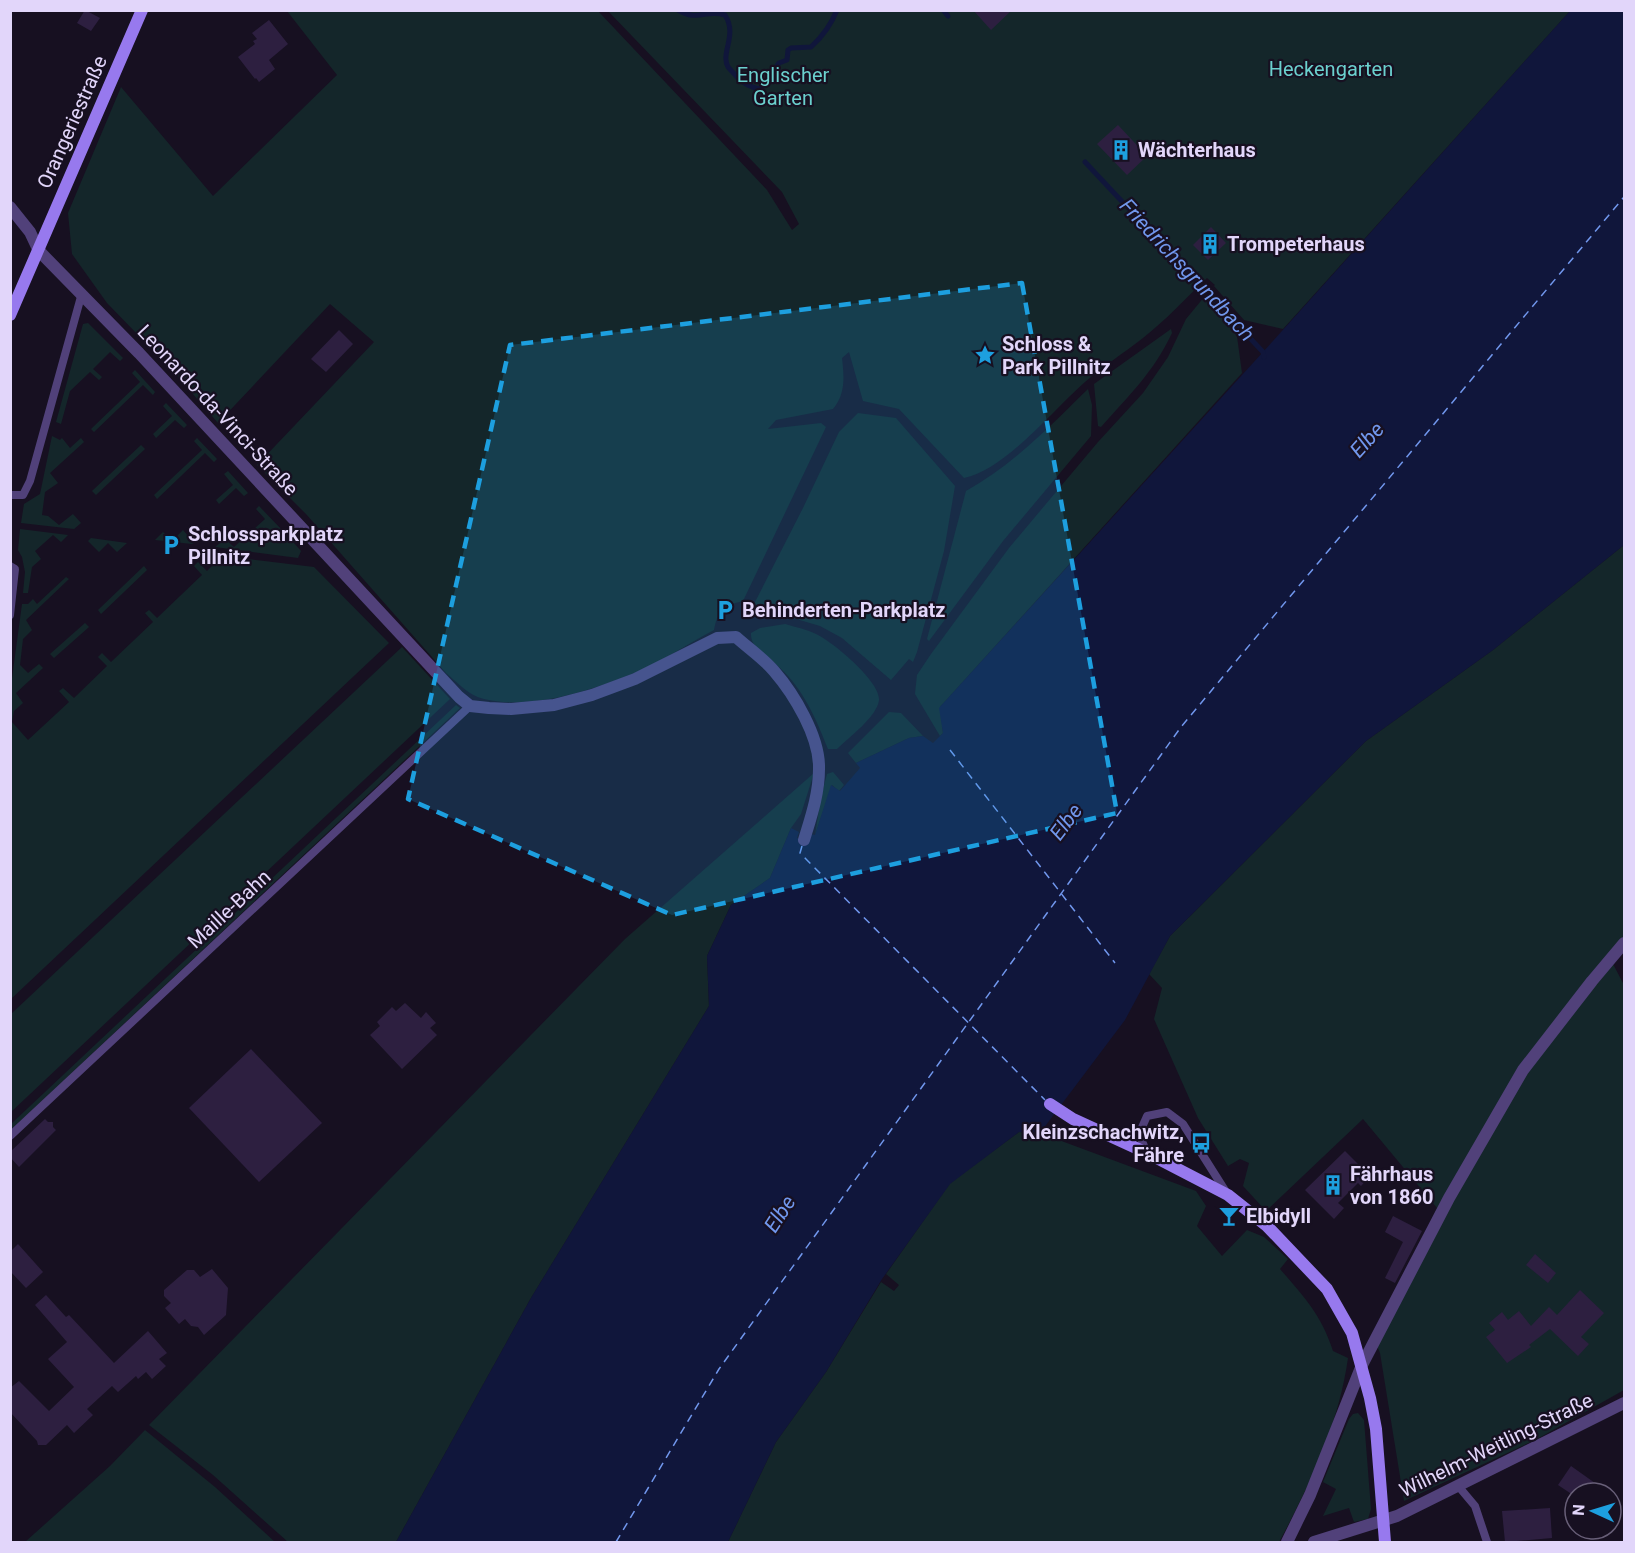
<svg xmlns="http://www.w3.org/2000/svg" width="1635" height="1553" viewBox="0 0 1635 1553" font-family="Roboto,sans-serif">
  <rect width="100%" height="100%" fill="#171021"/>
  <g fill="#14262a">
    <path d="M287,11H598L767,190L792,230L799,224L782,192L608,11H1570L1283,329L1244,320L1214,286L1215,285L1207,278C1186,298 1166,320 1143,338C1124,353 1103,366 1085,382C1053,410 1005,470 964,478L899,409L863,401L849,352L842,358C844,376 846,394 833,409L776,420L768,429L821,423L826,427L743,601C723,606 718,610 714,630C687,644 660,663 632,674C591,691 529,710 484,699C468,695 458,683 446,673L306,514L257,465L374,342L330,304L218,423L172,370L107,303L72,254L68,213L121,87L213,196L337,75Z"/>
    <polygon points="1205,296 1236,329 1242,373 940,707 943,733 940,736 915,694 917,675 931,654 1009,548 1098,442 1143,393 1168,357 1186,319"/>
    <polygon points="88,323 123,358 120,361 110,352 93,369 102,377 99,380 90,372 70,391 61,424 56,422 83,324"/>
    <path d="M1171,329L1172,333C1153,373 1130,394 1101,427L1098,426L1094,384Z"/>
    <polygon points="135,370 155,392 153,395 143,385 94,432 91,429 140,382 132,373"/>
    <path d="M1088,389L1092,405L1091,436L1003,541L929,641L927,639L966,491C1013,465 1050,426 1088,389Z"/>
    <polygon points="166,403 187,425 184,428 175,420 156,438 153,434 172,416 163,406"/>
    <polygon points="858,413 896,418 955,486 944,551 917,652 913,662 909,659 891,680 842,638 820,626 786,616 769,618 756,614 753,606 803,508 839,432"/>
    <polygon points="52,436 60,440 62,438 70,448 81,438 84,442 50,473 58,483 45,492 42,515 48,516 59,525 73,514 81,523 74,529 21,523 24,504 40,494"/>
    <polygon points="197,438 217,459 214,462 205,453 157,499 154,495 202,450 194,441"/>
    <polygon points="141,445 145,449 96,495 92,491"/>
    <polygon points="228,471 248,493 244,496 236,488 219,504 216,500 233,485 224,474"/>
    <polygon points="259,506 282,530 281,533 285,537 287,535 301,551 298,558 215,547 225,539 234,547 265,519 256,509"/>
    <polygon points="20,529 68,535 61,542 53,535 35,551 41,559 32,567 28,593 23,593 25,572 22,557 18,550"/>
    <polygon points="183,530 194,543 192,544 155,540 163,532 172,541"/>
    <polygon points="91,538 127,543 117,552 108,543 99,552 88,541"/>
    <polygon points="1624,545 1624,937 1606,958 1613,964 1624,985 1624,1390 1537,1439 1404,1501 1380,1353 1374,1339 1437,1208 1363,1119 1266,1211 1243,1186 1249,1163 1240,1159 1228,1166 1198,1118 1154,1019 1162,988 1149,974 1170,936 1366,741 1493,650"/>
    <polygon points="208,554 314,567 389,643 11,999 10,693 22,604 28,604 33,599 37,604 66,577 69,579 26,620 32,630 23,639 20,665 28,673 39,664 43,668 16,693 23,703 14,711 12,722 28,740 69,702 59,691 63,688 74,698 107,666 98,657 102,653 111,662 153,622 145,613 149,610 157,618 202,575 194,566 198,562 207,571 215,563"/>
    <polygon points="144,566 147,570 101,614 98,610"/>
    <polygon points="85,623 89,627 54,658 50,654"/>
    <path d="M785,624C795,627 806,629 816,634C832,641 881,682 879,700C877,717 849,737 837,749H828C816,719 804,690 780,668C770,658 750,649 751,633L760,628Z"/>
    <polygon points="402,647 450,699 11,1112 11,1014"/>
    <polygon points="456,705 460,708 11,1130 11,1124"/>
    <polygon points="889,712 901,713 923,736 909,738 856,763 848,753"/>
    <polygon points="833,772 844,785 839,791 832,785 815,835 821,797 827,774"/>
    <polygon points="814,773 801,814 791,828 770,878 731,905 707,956 709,1006 531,1298 396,1542 288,1542 213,1475 149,1425 625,939"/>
    <path d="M1019,1132L1040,1133L1196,1191L1206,1206L1197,1226L1222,1256L1247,1230L1264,1237L1288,1259L1280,1269C1304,1297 1321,1314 1333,1351L1348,1358C1339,1423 1310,1485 1279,1542H728L776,1442L826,1372L881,1282L894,1291L899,1285L886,1274L950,1183Z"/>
    <polygon points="1358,1413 1364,1420 1371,1509 1368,1519 1354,1522 1349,1508 1323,1516 1336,1489 1323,1482 1349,1419 1353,1414"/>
    <polygon points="145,1430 215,1487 275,1542 25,1542 110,1466"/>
  </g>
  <polygon fill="#10163b" points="1570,11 1624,11 1624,545 1493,650 1366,741 1170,936 1125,1020 1040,1133 1019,1132 950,1184 882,1279 826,1372 776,1442 728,1542 396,1542 531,1298 709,1006 707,956 731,905 770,878 791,828 799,832 797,838 807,842 811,834 815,835 831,785 840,791 860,768 856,763 909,738 923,736 933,743 943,733 939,708 1263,352"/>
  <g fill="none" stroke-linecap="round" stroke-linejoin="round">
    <g stroke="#10163b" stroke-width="5">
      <path d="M678,10C698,22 706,9 725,15C738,35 720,53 728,67C731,71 735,74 738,78C743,83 752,88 760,89L779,63L787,60L788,50L791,48L811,47C822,37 831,25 837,10"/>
      <polyline points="943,10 948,16"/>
      <polyline points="1085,162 1263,352 1264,357"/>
    </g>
    <g stroke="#7197ed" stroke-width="1.5" stroke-dasharray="8 6" stroke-linecap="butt">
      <polyline points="950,750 1115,963"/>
      <polyline points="802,846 800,853 1045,1100"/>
      <polyline points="616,1542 719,1369 1181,727 1624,197"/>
    </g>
  </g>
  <g fill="#2d1f40">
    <polygon points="85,10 100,18 91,31 77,23"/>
    <polygon points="973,10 1012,10 991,30"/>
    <polygon points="269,20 288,44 269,60 275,69 259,82 256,78 255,79 238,57 255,44 253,41 257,39 252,33"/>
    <polygon points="1118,125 1147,156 1127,175 1097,144"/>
    <polygon points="1211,227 1226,243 1208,260 1193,245"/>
    <polygon points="339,330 353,344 326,372 311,359"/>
    <polygon points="405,1003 421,1018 426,1012 436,1023 430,1028 437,1035 402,1069 370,1035 380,1026 377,1022 392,1007 396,1011"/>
    <polygon points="251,1049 322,1123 259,1182 189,1108"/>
    <polygon points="45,1119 48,1122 53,1122 53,1127 56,1130 19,1167 10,1157 10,1152"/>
    <polygon points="1345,1151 1370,1176 1361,1186 1358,1183 1338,1203 1344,1208 1334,1219 1305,1190"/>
    <polygon points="1393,1216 1422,1231 1395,1283 1385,1278 1403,1242 1385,1232"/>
    <polygon points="18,1244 43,1272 26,1288 10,1271 10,1252"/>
    <polygon points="1535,1254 1556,1273 1548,1283 1526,1265"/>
    <polygon points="212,1269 228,1288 226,1315 204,1335 198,1327 191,1326 185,1319 179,1324 165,1308 171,1303 164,1296 164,1290 187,1270 194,1270 200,1277"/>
    <polygon points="1580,1290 1604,1313 1581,1337 1589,1344 1578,1356 1550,1329 1529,1345 1531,1347 1507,1363 1486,1337 1495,1330 1489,1323 1502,1312 1508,1320 1519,1311 1531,1326 1549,1307 1557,1315"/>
    <polygon points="46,1295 66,1317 69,1315 114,1363 148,1331 167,1353 159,1359 166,1366 152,1379 146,1372 138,1379 136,1376 118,1392 112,1386 87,1409 93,1415 74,1433 67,1425 46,1445 38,1445 37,1441 10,1412 10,1388 19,1381 49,1411 74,1387 48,1359 67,1342 35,1305"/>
    <polygon points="1571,1466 1609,1493 1570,1493 1558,1485"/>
    <polygon points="1550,1508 1552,1538 1505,1542 1502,1511"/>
  </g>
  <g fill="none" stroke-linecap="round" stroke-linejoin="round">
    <g stroke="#51417a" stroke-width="8">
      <polyline points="10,495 23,495 30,481 82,293"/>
      <polyline points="10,566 15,569 10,615"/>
      <polyline points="10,1136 470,706"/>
      <polyline points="1147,1153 1139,1134 1147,1116 1167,1112 1183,1124 1226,1192"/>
      <polyline points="1459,1487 1475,1506 1487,1542"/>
    </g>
    <g stroke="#51417a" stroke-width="12">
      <path d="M10,207L30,232L38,249L43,255L139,353L459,697L470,706L489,708L511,709L554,705L592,695L635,679L717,638L736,637C748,648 763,658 774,671C794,694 820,737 819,769C819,794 811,817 804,840"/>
      <polyline points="1287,1542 1310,1495 1362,1365 1449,1198 1523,1070 1592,981 1624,943"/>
      <polyline points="1314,1542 1397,1516 1624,1403"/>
    </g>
    <g stroke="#9779ee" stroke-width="12">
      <polyline points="10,315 142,10"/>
      <polyline points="1050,1104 1073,1119 1147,1153 1228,1195 1267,1226 1327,1289 1352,1333 1370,1398 1376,1429 1385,1542"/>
    </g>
  </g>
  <path fill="#1d9fdf" fill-opacity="0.2" stroke="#1d9fdf" stroke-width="4.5" stroke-dasharray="12 8" stroke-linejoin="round" d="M1022,283L1117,813L672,915L408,799L510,345Z"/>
  <defs>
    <g id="building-bare" transform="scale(1.62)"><path d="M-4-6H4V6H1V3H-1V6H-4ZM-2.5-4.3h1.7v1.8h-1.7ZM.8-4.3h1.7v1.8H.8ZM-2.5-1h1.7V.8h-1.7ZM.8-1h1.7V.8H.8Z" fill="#1d9fdf" stroke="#171021" stroke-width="2.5" paint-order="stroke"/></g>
    <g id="sight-bare" transform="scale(1.62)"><path d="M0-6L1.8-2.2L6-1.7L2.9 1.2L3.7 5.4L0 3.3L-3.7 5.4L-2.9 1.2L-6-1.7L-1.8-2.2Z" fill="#1d9fdf" stroke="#171021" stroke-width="2.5" paint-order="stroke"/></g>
    <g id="parking-bare" transform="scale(1.62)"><path d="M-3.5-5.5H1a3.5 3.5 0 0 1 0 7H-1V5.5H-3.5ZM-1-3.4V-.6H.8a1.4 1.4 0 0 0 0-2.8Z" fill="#1d9fdf" stroke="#171021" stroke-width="2.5" paint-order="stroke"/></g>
    <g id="bus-bare" transform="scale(1.62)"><path d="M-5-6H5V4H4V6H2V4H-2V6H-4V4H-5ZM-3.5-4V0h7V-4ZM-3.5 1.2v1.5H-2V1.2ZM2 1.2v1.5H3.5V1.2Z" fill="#1d9fdf" stroke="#171021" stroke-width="2.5" paint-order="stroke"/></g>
    <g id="bar-bare" transform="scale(1.62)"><path d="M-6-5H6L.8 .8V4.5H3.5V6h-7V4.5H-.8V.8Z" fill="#1d9fdf" stroke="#171021" stroke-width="2.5" paint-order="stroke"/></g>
  </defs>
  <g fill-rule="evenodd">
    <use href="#building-bare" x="1121" y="150"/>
    <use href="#building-bare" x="1210" y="244"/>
    <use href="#sight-bare" x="985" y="355"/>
    <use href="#parking-bare" x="171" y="545"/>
    <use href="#parking-bare" x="725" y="610"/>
    <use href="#bus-bare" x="1201" y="1143"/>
    <use href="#building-bare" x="1333" y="1185"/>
    <use href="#bar-bare" x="1229" y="1216"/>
  </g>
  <g text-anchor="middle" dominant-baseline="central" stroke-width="4.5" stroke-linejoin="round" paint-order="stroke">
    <g font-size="20" fill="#6bd0ce" stroke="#171021">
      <text x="1331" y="69">Heckengarten</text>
      <text x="783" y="75">Englischer<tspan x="783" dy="23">Garten</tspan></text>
    </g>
    <g font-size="20" fill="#e2d6fa" stroke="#171021">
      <text transform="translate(72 122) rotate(-66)">Orangeriestraße</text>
      <text transform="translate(218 410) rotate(47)">Leonardo-da-Vinci-Straße</text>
      <text transform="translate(229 909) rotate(-43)">Maille-Bahn</text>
      <text transform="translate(1496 1445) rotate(-26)">Wilhelm-Weitling-Straße</text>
    </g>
    <g font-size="20" font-weight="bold" fill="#e2d6fa" stroke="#171021" text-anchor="start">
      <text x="1138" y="150">Wächterhaus</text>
      <text x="1227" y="244">Trompeterhaus</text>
      <text x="1002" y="344">Schloss &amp;<tspan x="1002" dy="23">Park Pillnitz</tspan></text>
      <text x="188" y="534">Schlossparkplatz<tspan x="188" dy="23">Pillnitz</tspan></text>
      <text x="742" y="610">Behinderten-Parkplatz</text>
      <text x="1184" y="1132" text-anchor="end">Kleinzschachwitz,<tspan x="1184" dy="23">Fähre</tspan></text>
      <text x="1350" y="1174">Fährhaus<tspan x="1350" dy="23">von 1860</tspan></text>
      <text x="1246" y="1216">Elbidyll</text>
    </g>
    <g font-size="21" font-style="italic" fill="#7197ed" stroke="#171021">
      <text transform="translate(1187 270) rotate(47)">Friedrichsgrundbach</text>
      <text transform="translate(1367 440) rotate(-48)">Elbe</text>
      <text transform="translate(1066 822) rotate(-53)">Elbe</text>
      <text transform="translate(780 1214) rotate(-57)">Elbe</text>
    </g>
  </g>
  <rect width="1635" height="1553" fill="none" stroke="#e2d6fa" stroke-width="24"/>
  <g transform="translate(1593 1511) rotate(274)"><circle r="28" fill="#171021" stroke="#685f78" stroke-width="1.5"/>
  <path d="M0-4.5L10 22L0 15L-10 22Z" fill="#1d9fdf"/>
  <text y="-9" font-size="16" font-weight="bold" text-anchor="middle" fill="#e2d6fa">N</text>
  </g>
</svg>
